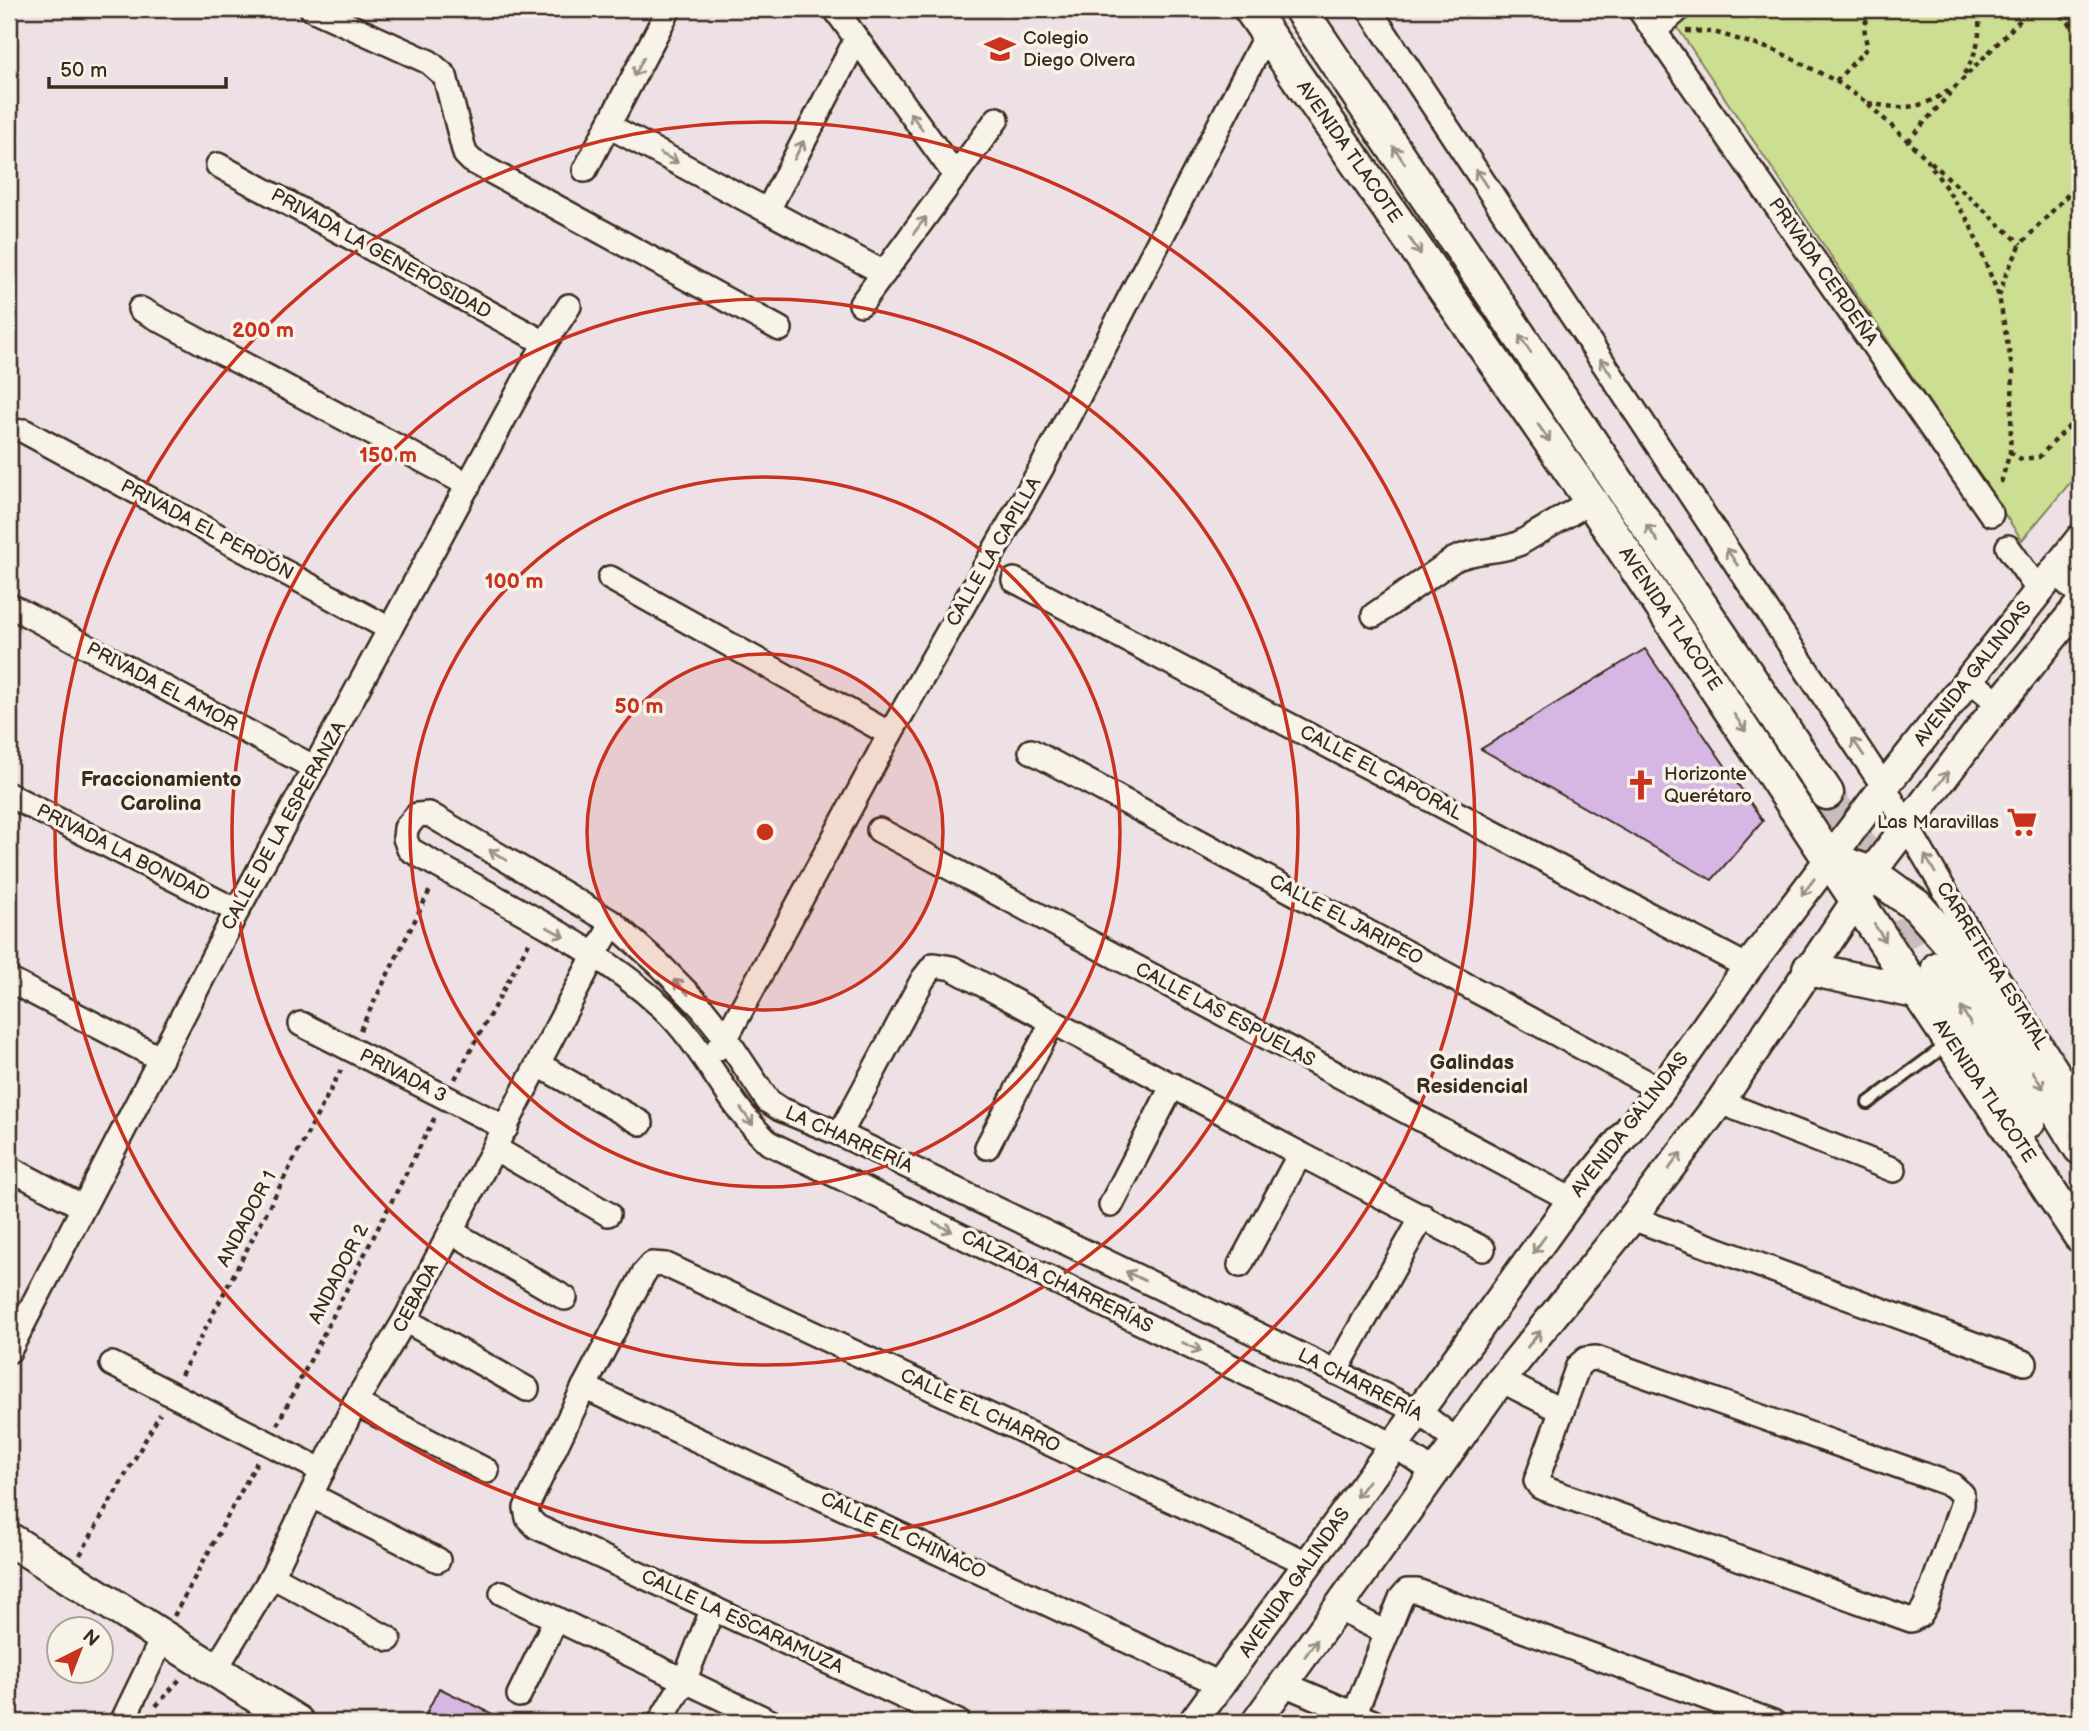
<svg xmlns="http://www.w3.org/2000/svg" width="2089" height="1731" viewBox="0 0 2089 1731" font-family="'Balsamiq Sans',sans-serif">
  <rect width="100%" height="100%" fill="#ede1e6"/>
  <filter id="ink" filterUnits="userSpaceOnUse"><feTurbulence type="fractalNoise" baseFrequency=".0143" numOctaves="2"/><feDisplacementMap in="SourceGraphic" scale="14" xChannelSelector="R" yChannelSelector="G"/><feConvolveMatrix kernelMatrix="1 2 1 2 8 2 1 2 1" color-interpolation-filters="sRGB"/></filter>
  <g filter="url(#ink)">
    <polygon fill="#cbde92" stroke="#838458" stroke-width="2" points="1693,9 2080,9 2080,471 2022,540 1675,24"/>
    <g fill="#d6b6e2" stroke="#3b2a1e" stroke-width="2">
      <polygon points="1645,649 1763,821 1712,880 1481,749"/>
      <polygon points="439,1688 509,1722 422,1722"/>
    </g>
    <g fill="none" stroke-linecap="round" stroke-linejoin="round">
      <polyline stroke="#c9bcbe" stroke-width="32" stroke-dasharray="32 16" stroke-linecap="butt" points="1827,793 1938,968"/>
      <g stroke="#3b2a1e" stroke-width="16">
        <polyline id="service" points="1868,1103 1948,1044"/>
      </g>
      <g stroke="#3b2a1e" stroke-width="28">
        <g id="minor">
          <polyline points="312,9 429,62 445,76 465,154 472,161 780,329"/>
          <polyline points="835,9 956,176"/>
          <polyline points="1369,9 1884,787 1976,944 2080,1106"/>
          <polyline points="1639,9 1991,514"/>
          <polyline points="1655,30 1679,9"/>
          <polyline points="609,126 884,273"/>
          <polyline points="218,165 545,343"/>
          <polyline points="585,170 669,9"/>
          <polyline points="768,210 856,40"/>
          <polyline points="861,304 997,119"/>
          <polyline points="140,309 469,485"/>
          <polyline points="24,431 390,629"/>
          <polyline points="2008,547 2039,591"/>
          <polyline points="2054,571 2080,595"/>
          <polyline points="610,578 890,734"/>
          <polyline points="1014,580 1748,967"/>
          <polyline points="9,605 315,768"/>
          <path d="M1374,615L1453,560C1474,549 1499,553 1520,543L1591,501"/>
          <polyline points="1969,679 1999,704"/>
          <polyline points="1031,751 1661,1090"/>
          <polyline points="9,795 237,911"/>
          <polyline points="879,830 1572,1200"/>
          <polyline points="9,980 161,1059"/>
          <polyline points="301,1024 506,1128"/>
          <polyline points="718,1048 726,1038 890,734 1042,467 1267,33"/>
          <polyline points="539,1065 641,1123"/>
          <polyline points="1720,1102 1894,1170"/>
          <polyline points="840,1134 923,979 934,965 952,968 1300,1154 1483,1249"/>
          <polyline points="987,1147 1052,1023"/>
          <polyline points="496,1149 608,1214"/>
          <polyline points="9,1168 83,1207"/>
          <polyline points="1111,1205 1173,1085"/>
          <polyline points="1632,1218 2025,1363"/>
          <polyline points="452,1232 565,1298"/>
          <polyline points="1240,1265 1300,1154"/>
          <polyline points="405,1320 527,1389"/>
          <polyline points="9,1351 237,911 545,343 569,306"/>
          <polygon points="1596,1358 1952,1485 1962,1494 1962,1505 1926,1605 1920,1615 1911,1620 1540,1487 1536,1481 1578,1366 1586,1359"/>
          <polyline points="112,1364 323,1471"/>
          <polyline points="1335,1372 1423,1216"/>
          <polyline points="1501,1380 1562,1411"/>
          <polyline points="584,1387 1222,1685"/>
          <polyline points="355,1403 487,1471"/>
          <path d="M1434,1472L1394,1445L769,1143C728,1106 704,1046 663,1008C589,940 495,900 409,849L405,838L406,828L417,815L429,814L613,923L660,965L702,1008L726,1038L768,1101L780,1109L840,1134L1419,1412L1457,1441"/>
          <polyline points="312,1496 438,1560"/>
          <polyline points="272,1576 389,1639"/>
          <polyline points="502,1593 771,1722"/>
          <polyline points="1339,1609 1387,1633"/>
          <polyline points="215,1670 272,1576 355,1403 405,1320 595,954 613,923"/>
          <polyline points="1284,1684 1373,1722"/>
          <polyline points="519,1695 556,1619"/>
          <polyline points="1354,1715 1401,1598 1407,1591 1417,1591 1773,1722"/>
          <polyline points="122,1722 163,1637"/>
          <polyline points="660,1722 684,1681 713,1608"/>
          <polyline points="958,1722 537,1527 528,1518 526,1508 584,1387 644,1273 652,1264 666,1265 1307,1563"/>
        </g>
      </g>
      <g stroke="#3b2a1e" stroke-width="33">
        <g id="tertiary">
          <polyline points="1193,1722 1572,1200 1661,1090 1748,967 1884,787 2080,539"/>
          <polyline points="1256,1722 1501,1380 1632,1218 1720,1102 1857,899 1871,873 1999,704 2080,604"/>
        </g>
      </g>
      <g stroke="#3b2a1e" stroke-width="37">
        <g id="secondary">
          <polyline points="1250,9 1591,501 2080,1236"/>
          <polyline points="1300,9 1827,793"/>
          <polyline points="1829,858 1871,873 1917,906 1961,956 2080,1148"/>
          <polyline points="1938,968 2029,1121"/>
          <polyline points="1809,969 1920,993"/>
          <polyline points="9,1539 297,1722"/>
        </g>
      </g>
      <g stroke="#3b2a1e" stroke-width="4.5" stroke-dasharray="5 5" stroke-linecap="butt">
        <polyline points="2053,9 2080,33"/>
        <polyline points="1686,31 1714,32 1777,51 1836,81 1867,103 1925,157 1969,222 1999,296 2013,373 2010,452 2000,486"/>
        <path d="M1964,74C1977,53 1983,32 1977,9"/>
        <polyline points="1836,81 1867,48 1864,26 1871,9"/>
        <path d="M1868,103C1905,110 1921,110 1952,88"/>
        <polyline points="1908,141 1959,83 2031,9"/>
        <polyline points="1931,162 2021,244"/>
        <polyline points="1999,296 2006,274 2021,244 2080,182"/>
        <polyline points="2010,452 2021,459 2039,457 2080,415"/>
        <polyline points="360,1030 431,888"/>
        <polyline points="455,1079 531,939"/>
        <polyline points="181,1375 341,1070"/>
        <polyline points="277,1425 436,1115"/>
        <polyline points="80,1555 160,1414"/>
        <polyline points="174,1616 258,1460"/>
        <polyline points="156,1706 181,1678"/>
      </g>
      <use href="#service" stroke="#f7f3e8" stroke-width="10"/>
      <use href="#minor" stroke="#f7f3e8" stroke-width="23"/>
      <use href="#tertiary" stroke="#f7f3e8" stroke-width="28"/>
      <use href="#secondary" stroke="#f7f3e8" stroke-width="32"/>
    </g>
    <defs><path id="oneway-shaft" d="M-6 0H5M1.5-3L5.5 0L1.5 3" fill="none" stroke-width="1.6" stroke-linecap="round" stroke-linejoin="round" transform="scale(1.75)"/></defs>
    <g stroke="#998e83">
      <use href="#oneway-shaft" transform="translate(639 67) rotate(117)"/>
      <use href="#oneway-shaft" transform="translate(916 121) rotate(-126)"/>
      <use href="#oneway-shaft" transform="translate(799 150) rotate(-63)"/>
      <use href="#oneway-shaft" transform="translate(1399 155) rotate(-124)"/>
      <use href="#oneway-shaft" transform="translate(669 158) rotate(28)"/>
      <use href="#oneway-shaft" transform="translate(1481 178) rotate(-124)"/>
      <use href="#oneway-shaft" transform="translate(920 225) rotate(-53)"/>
      <use href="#oneway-shaft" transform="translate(1415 246) rotate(55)"/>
      <use href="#oneway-shaft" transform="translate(1525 344) rotate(-124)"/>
      <use href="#oneway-shaft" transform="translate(1606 367) rotate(-124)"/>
      <use href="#oneway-shaft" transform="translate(1544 433) rotate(55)"/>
      <use href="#oneway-shaft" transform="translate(1652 533) rotate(-124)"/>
      <use href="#oneway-shaft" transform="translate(1732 557) rotate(-124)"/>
      <use href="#oneway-shaft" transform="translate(1740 723) rotate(56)"/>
      <use href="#oneway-shaft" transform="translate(1858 747) rotate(-124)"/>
      <use href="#oneway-shaft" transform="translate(1942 780) rotate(-53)"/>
      <use href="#oneway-shaft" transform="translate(498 855) rotate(-149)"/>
      <use href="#oneway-shaft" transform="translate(1930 864) rotate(-120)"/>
      <use href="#oneway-shaft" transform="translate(1808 887) rotate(127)"/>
      <use href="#oneway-shaft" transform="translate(556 932) rotate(29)"/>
      <use href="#oneway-shaft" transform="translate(1880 933) rotate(56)"/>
      <use href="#oneway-shaft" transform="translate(681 987) rotate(-134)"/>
      <use href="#oneway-shaft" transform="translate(1966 1016) rotate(-120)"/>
      <use href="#oneway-shaft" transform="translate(2038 1080) rotate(58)"/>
      <use href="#oneway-shaft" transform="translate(747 1117) rotate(54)"/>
      <use href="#oneway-shaft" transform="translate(1675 1161) rotate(-53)"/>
      <use href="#oneway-shaft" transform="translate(943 1227) rotate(26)"/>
      <use href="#oneway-shaft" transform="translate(1539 1245) rotate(126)"/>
      <use href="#oneway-shaft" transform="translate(1135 1276) rotate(-154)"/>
      <use href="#oneway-shaft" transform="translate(1534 1339) rotate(-51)"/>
      <use href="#oneway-shaft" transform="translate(1192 1347) rotate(26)"/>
      <use href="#oneway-shaft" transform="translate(1362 1489) rotate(127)"/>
      <use href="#oneway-shaft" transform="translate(1311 1648) rotate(-54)"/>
    </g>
  </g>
  <circle cx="765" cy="832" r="178" fill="#c8321e" fill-opacity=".12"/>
  <g fill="none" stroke="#c8321e" stroke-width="3.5">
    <circle cx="765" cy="832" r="178"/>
    <circle cx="765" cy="832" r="355"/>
    <circle cx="765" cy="832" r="533"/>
    <circle cx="765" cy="832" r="710"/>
  </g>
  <defs>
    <g id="school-bare" transform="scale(2.415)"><path d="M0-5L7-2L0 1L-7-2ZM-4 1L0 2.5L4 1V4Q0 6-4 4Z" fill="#c8321e" stroke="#f7f3e8" stroke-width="2.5" paint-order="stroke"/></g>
    <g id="church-bare" transform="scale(2.415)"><path d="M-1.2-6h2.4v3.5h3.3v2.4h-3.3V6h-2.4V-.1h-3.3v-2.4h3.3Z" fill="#c8321e" stroke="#f7f3e8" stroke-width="2.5" paint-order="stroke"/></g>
    <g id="supermarket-bare" transform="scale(2.415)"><path d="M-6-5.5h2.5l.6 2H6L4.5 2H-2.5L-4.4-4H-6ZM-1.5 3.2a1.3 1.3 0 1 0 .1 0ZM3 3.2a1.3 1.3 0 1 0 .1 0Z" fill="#c8321e" stroke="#f7f3e8" stroke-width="2.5" paint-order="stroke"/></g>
  </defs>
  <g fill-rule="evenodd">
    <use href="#school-bare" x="1000" y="49"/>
    <use href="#church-bare" x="1641" y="785"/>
    <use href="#supermarket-bare" x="2022" y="822"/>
  </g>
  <g text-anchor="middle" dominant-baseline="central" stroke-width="7" stroke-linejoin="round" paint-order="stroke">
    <g font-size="19" fill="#3b2a1e" stroke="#f7f3e8" text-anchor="start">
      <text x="1023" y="38">Colegio<tspan x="1023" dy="22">Diego Olvera</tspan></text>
      <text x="1664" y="774">Horizonte<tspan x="1664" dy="22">Querétaro</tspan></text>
      <text x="1999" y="822" text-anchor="end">Las Maravillas</text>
    </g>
    <g font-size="19" fill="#3b2a1e" stroke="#f7f3e8">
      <text transform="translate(1349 152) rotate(55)">AVENIDA TLACOTE</text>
      <text transform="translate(381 254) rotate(29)">PRIVADA LA GENEROSIDAD</text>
      <text transform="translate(1823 272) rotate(55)">PRIVADA CERDEÑA</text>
      <text transform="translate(207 530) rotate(28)">PRIVADA EL PERDÓN</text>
      <text transform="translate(994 552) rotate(-60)">CALLE LA CAPILLA</text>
      <text transform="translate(1670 619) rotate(56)">AVENIDA TLACOTE</text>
      <text transform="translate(1973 674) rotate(-52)">AVENIDA GALINDAS</text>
      <text transform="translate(162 687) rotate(28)">PRIVADA EL AMOR</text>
      <text transform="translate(1381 773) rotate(28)">CALLE EL CAPORAL</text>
      <text transform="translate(284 826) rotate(-61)">CALLE DE LA ESPERANZA</text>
      <text transform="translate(123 853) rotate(27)">PRIVADA LA BONDAD</text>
      <text transform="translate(1346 920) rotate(28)">CALLE EL JARIPEO</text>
      <text transform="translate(1992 966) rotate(58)">CARRETERA ESTATAL</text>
      <text transform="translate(1225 1015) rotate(28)">CALLE LAS ESPUELAS</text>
      <text transform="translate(403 1076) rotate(27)">PRIVADA 3</text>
      <text transform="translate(1984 1091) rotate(56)">AVENIDA TLACOTE</text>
      <text transform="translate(1630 1125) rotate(-52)">AVENIDA GALINDAS</text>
      <text transform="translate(849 1140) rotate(24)">LA CHARRERÍA</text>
      <text transform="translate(247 1219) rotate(-62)">ANDADOR 1</text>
      <text transform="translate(339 1274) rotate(-63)">ANDADOR 2</text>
      <text transform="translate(1057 1282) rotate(26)">CALZADA CHARRERÍAS</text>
      <text transform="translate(416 1298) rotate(-62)">CEBADA</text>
      <text transform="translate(1360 1385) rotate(27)">LA CHARRERÍA</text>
      <text transform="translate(980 1411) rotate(25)">CALLE EL CHARRO</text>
      <text transform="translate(903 1536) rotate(25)">CALLE EL CHINACO</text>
      <text transform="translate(1295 1583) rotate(-55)">AVENIDA GALINDAS</text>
      <text transform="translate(742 1622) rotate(25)">CALLE LA ESCARAMUZA</text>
    </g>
    <g font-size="21" font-weight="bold" fill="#3b2a1e" stroke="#f7f3e8">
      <text x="161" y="779">Fraccionamiento<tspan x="161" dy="24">Carolina</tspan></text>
      <text x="1472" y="1062">Galindas<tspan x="1472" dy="24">Residencial</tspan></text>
    </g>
  </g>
  <circle cx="765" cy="832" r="10" fill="#c8321e" stroke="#f7f3e8" stroke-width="3.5"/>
  <g font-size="21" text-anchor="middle" font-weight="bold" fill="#c8321e" stroke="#f7f3e8" stroke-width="7" stroke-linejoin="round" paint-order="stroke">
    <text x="263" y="337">200 m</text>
    <text x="388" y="462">150 m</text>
    <text x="514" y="588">100 m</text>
    <text x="639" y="713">50 m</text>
  </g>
  <rect width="2089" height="1731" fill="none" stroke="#f7f3e8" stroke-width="35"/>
  <rect x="18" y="18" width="2054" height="1696" fill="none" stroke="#3b2a1e" stroke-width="2.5" filter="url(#ink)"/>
  <g transform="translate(80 1650) rotate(42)"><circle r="33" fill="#f7f3e8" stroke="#aca397" stroke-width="2"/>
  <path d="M0-5L12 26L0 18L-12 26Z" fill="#c8321e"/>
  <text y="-10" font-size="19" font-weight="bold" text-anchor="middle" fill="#3b2a1e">N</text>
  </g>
  <path d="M49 77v10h177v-10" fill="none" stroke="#3b2a1e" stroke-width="3.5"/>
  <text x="60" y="77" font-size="21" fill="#3b2a1e" stroke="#f7f3e8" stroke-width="5" paint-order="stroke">50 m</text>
</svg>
